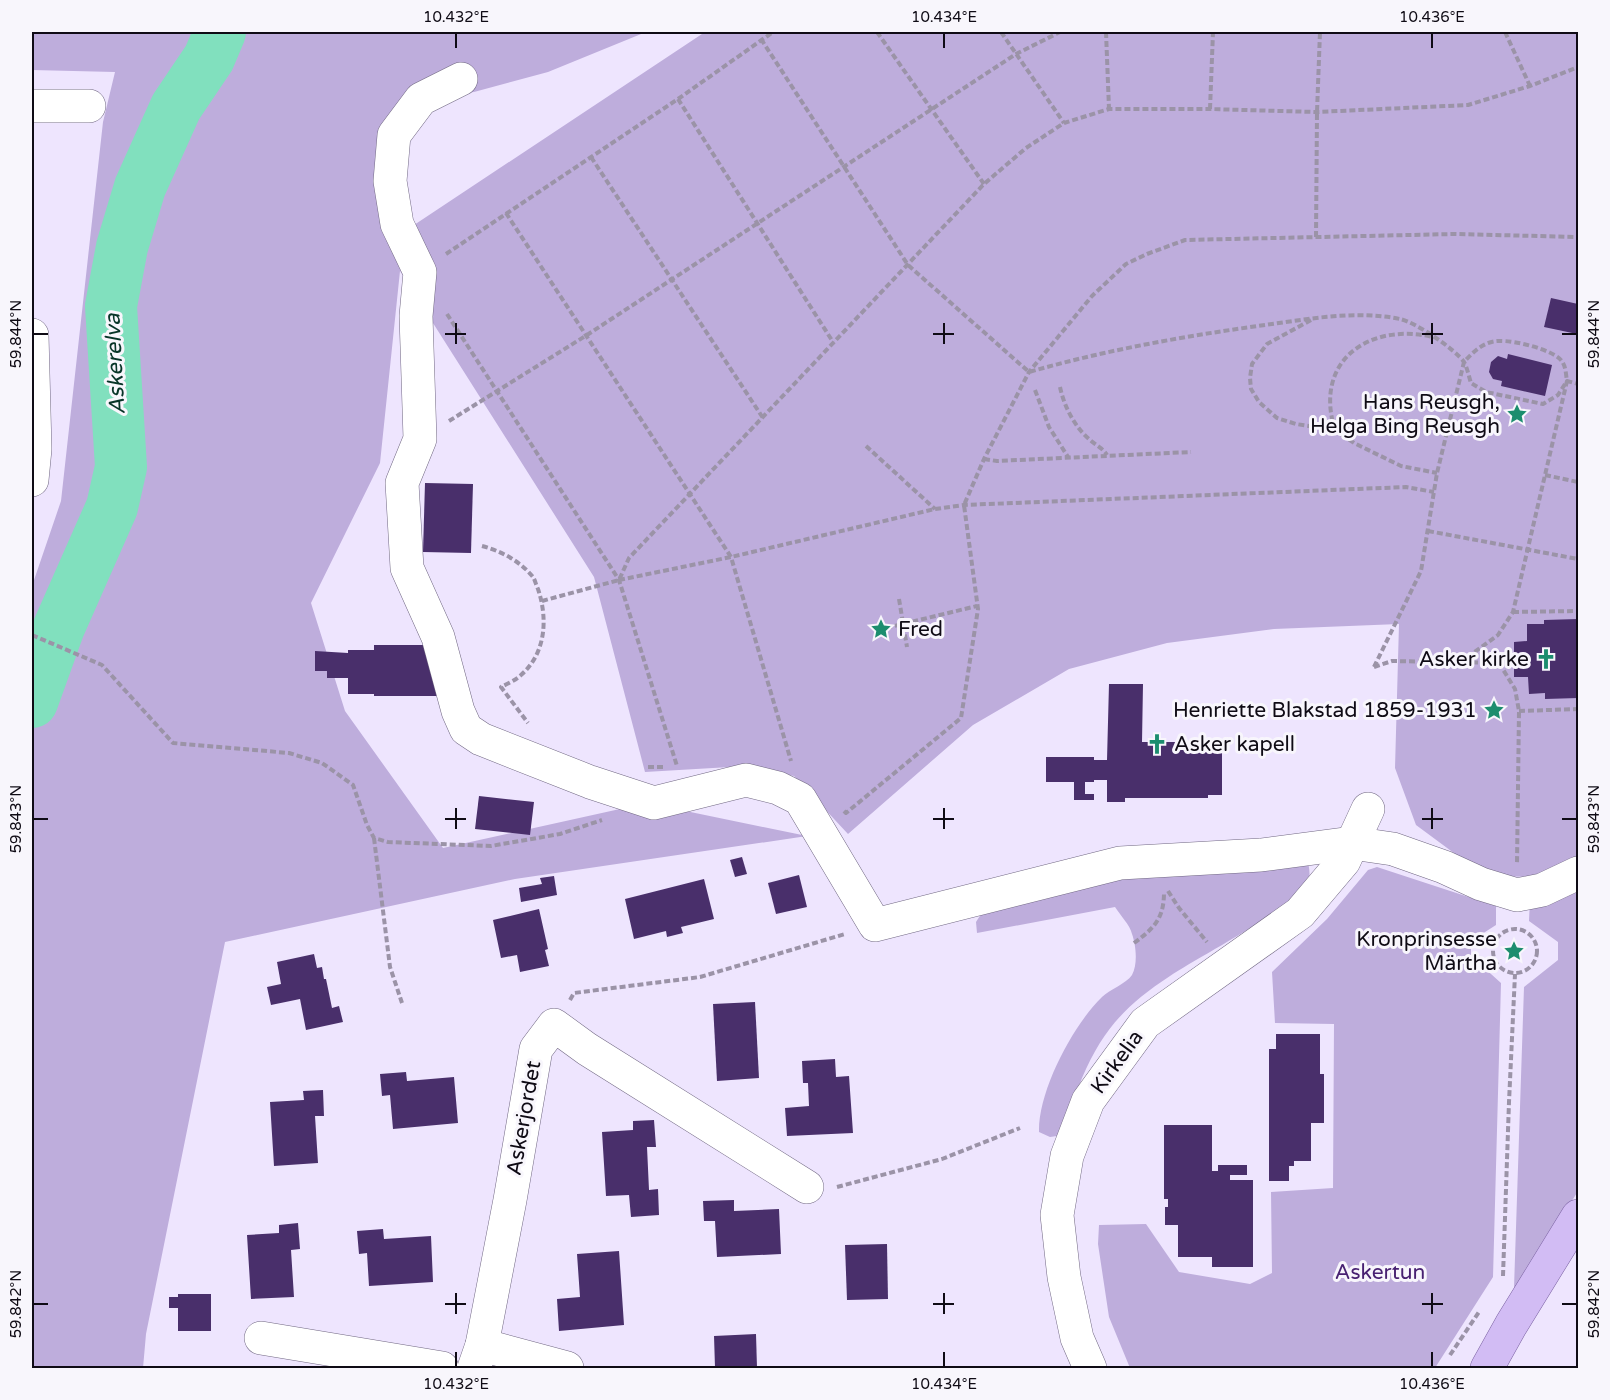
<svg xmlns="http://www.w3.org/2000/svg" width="1610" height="1400" viewBox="0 0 1610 1400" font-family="'Varela Round',sans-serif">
  <rect width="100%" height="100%" fill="#eee5fe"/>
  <g fill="#beaddc">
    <polygon points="32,32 646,32 548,72 474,92 421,99 394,135 405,231 705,32 1578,32 1578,861 1539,877 1485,876 1416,825 1395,768 1399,624 1274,629 1167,643 1069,669 973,725 848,834 794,776 747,766 645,772 594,577 400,271 380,463 311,603 345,711 443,848 647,803 807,836 515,879 225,942 146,1334 143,1368 32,1368 32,586 61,501 103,122 115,72 32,70"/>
    <path d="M1307,859C1309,866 1311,875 1308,881C1296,907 1198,957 1170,976C1126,1005 1103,1029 1082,1078C1075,1097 1068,1119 1057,1136L1050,1137L1039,1132C1038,1091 1073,1025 1102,997C1110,989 1126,984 1132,975C1138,964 1136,945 1132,934C1130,925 1120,915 1115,907L977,933L976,922L983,911L1123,877Z"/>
    <polygon points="1377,867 1496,906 1496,925 1471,941 1471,956 1501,983 1493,1277 1435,1368 1130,1368 1109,1317 1098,1244 1099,1225 1146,1224 1179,1272 1250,1284 1272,1273 1271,1192 1333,1188 1334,1024 1275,1023 1272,972 1327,919 1368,870"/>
    <polygon points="1578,876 1578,1191 1518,1290 1514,1288 1524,987 1558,960 1558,942 1529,921 1530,899"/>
  </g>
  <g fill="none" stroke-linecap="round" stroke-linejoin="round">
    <polyline stroke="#81e0be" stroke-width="52" points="32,702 59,627 112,507 121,467 111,306 122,247 140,187 176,107 209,58 220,32"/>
  </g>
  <g fill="#492f6b">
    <polygon points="1551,298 1578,304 1577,334 1544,327"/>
    <polygon points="1508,354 1552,365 1545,396 1501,386 1502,381 1493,379 1489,372 1491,362 1498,356 1507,359"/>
    <polygon points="425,483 473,484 471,553 423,552"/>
    <polygon points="1578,619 1578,698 1545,699 1545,693 1529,694 1528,677 1514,677 1514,642 1527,641 1527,624 1544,624 1544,620"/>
    <polygon points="374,645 438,645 438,696 374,696 374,694 348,694 348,678 327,678 327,671 315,671 315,651 348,653 348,650 374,650"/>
    <polygon points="1109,684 1143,684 1142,742 1208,742 1208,745 1222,745 1222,795 1208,795 1208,798 1125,798 1125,802 1107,802 1107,780 1094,780 1094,782 1085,782 1085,794 1094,794 1094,800 1074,800 1074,782 1046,782 1046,757 1094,757 1094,760 1107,760"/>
    <polygon points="479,796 534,802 530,835 475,829"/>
    <polygon points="742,857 747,874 735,877 730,860"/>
    <polygon points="799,875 807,907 776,914 768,883"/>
    <polygon points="554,876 557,895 521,902 519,888 542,884 540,878"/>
    <polygon points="704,879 714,919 681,927 683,933 667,937 666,931 634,939 625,899"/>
    <polygon points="539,909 548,949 545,950 549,966 520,972 517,955 501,958 493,920"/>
    <polygon points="314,954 317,968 322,967 324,979 326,979 332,1008 339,1006 343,1022 306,1030 300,999 271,1005 267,987 281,984 277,962"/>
    <polygon points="755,1002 759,1078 717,1081 713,1004"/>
    <polygon points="1276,1034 1320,1034 1320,1074 1324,1074 1324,1123 1311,1123 1311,1161 1294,1161 1294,1166 1289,1166 1289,1181 1269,1181 1269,1049 1276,1049"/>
    <polygon points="835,1059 836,1077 849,1076 853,1133 787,1136 785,1108 809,1106 808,1083 803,1083 802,1061"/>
    <polygon points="406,1072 407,1081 454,1077 458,1123 393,1129 390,1095 382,1096 380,1074"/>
    <polygon points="323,1090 324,1116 315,1116 318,1163 274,1166 270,1102 304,1100 303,1091"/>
    <polygon points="654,1120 656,1147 647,1147 649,1190 658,1189 659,1215 631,1217 629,1195 606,1196 602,1132 633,1130 633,1121"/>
    <polygon points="1164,1125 1212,1125 1212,1171 1218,1171 1218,1165 1247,1165 1247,1175 1230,1175 1230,1180 1253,1180 1253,1267 1212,1267 1212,1257 1178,1257 1178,1225 1165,1225 1165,1207 1168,1207 1168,1199 1164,1199"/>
    <polygon points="734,1200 734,1211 779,1209 781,1254 717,1257 715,1221 704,1221 703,1201"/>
    <polygon points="298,1223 300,1249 291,1250 294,1297 251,1299 247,1235 279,1233 279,1225"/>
    <polygon points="383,1229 384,1239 431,1236 433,1282 369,1286 367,1253 359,1254 357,1231"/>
    <polygon points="887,1244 888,1299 847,1300 845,1245"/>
    <polygon points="619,1251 624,1325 559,1331 557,1299 580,1297 577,1254"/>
    <polygon points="178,1294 211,1294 211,1331 178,1331 178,1308 169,1308 169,1297 178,1297"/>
    <polygon points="756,1334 757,1368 715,1368 714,1336"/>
  </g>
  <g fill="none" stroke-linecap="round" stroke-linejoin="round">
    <g stroke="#716883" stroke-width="34">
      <g id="minor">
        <polyline points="461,79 421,99 394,135 390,181 397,224 420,272 416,316 420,439 402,483 407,568 438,637 458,711 466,729 481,739 590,782 654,803 746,780 778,788 800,799 875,925 1120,863 1261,855 1352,843 1393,849 1444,867 1481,884 1517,895 1542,890 1578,873"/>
        <polyline points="32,106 89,106"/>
        <polyline points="32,335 35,449 32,480"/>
        <polyline points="261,1338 442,1368"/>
        <polyline points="482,1345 567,1368"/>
        <polyline points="474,1368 482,1345 510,1200 536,1049 554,1025 587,1049 807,1187"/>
        <polyline points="1090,1368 1077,1338 1064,1277 1057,1215 1067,1156 1088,1101 1145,1023 1300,913 1344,861 1368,809"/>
      </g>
    </g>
    <g stroke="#7a61a1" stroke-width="34">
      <polyline id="major" points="1487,1368 1511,1325 1578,1216"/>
    </g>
    <g stroke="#9b93a7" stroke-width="4" stroke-dasharray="6 3" stroke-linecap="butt">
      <polyline points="877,32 984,184"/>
      <polyline points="1001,32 1064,123"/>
      <polyline points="1106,32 1109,109"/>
      <polyline points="1505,32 1530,86"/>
      <path d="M761,39L908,265L1029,372C1106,350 1185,336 1265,325C1309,319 1355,310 1400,319C1415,322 1455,349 1464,362C1467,367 1469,377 1471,383L1486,392L1543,404L1558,395L1567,381L1578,384"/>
      <polyline points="678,99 833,342"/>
      <polyline points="1210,109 1213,32"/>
      <polyline points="591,157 763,418"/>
      <polyline points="506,213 731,557 791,761"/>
      <polyline points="1316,237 1317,112 1320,32"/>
      <polyline points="446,254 678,99 773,32"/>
      <polyline points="447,314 619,580 677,766"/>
      <polyline points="1311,320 1267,344 1252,364 1250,378 1251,389 1259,402 1277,418 1296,424 1335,430 1354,443 1401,466 1437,473"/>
      <path d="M1060,387C1064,406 1074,426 1089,439C1095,445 1103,448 1107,455"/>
      <polyline points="1035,390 1049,427 1068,457"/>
      <polyline points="449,421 587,335 1016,54 1060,32"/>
      <path d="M1335,430C1313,361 1369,322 1433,337"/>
      <polyline points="866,446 935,509"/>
      <polyline points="984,459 997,461 1191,452"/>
      <polyline points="1545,475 1578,482"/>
      <polyline points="1428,531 1578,559"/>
      <path d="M482,546C501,551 520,561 533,577C535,580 536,585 538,589C548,619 546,653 521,675C516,680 507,684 501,687L528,723"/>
      <polyline points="619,580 731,557 935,509 964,505 1406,487 1434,492"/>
      <polyline points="899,599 907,647"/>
      <polyline points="542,601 619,580 629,558 984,184 1026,148 1064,123 1109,109 1210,109 1317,112 1468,105 1530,86 1578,67"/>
      <polyline points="1513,612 1578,611"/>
      <polyline points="886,628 977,606"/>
      <polyline points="32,635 102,665 173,743 289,753 322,763 353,785 367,825 374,838 388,842 491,846 560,834 602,820"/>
      <path d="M1374,667L1421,571L1437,473L1464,362C1473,352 1484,341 1499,341C1513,340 1557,350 1563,363C1566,368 1566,376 1567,381L1513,612L1498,635L1462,661"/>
      <polyline points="1374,667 1392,661 1499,663 1515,689 1519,711 1517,864"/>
      <polyline points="1519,711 1578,709"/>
      <polyline points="648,767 664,767"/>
      <polyline points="844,811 846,813 961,718 978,609 964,505 984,459 1029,372 1092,296 1126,264 1147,254 1185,240 1455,234 1578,237"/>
      <polyline points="374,838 390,967 402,1003"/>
      <polyline points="1168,891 1179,908 1207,942"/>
      <circle cx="1515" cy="951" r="22"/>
      <path d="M1134,943C1154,928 1164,919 1164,892"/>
      <polyline points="570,1000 574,993 700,977 845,934"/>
      <polyline points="837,1187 942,1159 1020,1128"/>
      <polyline points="1503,1276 1509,1102 1515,974"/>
      <polyline points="1450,1355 1479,1312"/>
    </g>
    <use href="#minor" stroke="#fff" stroke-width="33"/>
    <use href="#major" stroke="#d2bcf4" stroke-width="33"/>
  </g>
  <path fill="none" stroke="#0f0b15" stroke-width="2" d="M456,33V48M944,33V48M1432,33V48M456,323V344M944,323V344M1432,323V344M33,334H48M445,334H466M933,334H954M1422,334H1443M1562,334H1577M456,808V829M944,808V829M1432,808V829M33,819H48M445,819H466M933,819H954M1422,819H1443M1562,819H1577M456,1293V1314M944,1293V1314M1432,1293V1314M33,1304H48M445,1304H466M933,1304H954M1422,1304H1443M1562,1304H1577M456,1352V1367M944,1352V1367M1432,1352V1367"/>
  <defs>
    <g id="sight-bare" transform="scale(1.62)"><path d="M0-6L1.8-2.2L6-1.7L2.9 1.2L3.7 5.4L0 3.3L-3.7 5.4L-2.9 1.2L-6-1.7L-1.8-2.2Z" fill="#1c8d6e" stroke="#f8f6fc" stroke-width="2.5" paint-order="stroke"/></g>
    <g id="church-bare" transform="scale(1.62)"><path d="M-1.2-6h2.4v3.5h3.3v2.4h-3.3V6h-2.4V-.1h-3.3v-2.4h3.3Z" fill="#1c8d6e" stroke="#f8f6fc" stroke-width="2.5" paint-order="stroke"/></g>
  </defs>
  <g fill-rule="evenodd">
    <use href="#sight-bare" x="1517" y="414"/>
    <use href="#sight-bare" x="881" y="629"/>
    <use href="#church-bare" x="1546" y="659"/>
    <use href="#sight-bare" x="1494" y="710"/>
    <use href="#church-bare" x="1157" y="744"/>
    <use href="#sight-bare" x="1514" y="951"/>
  </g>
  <g text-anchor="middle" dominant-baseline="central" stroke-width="6" stroke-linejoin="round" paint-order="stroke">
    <g font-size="21" fill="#0f0b15" stroke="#f8f6fc" text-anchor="end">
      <text x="1500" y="402">Hans Reusgh,<tspan x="1500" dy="24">Helga Bing Reusgh</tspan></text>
      <text x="898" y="629" text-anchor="start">Fred</text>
      <text x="1529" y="659">Asker kirke</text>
      <text x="1477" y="710">Henriette Blakstad 1859-1931</text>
      <text x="1174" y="744" text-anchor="start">Asker kapell</text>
      <text x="1497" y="939">Kronprinsesse<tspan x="1497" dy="24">Märtha</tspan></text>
    </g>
    <g font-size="21" fill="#0f0b15" stroke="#f8f6fc">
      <text transform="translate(1117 1062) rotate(-54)">Kirkelia</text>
      <text transform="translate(524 1118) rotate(-80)">Askerjordet</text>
    </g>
    <g font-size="21" fill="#482172" stroke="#f8f6fc">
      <text x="1380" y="1272">Askertun</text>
    </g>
    <g font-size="22" font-style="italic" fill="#083528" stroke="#f8f6fc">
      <text transform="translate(115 364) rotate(-93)">Askerelva</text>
    </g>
  </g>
  <rect width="1610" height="1400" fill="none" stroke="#f8f6fc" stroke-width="66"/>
  <rect x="33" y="33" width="1544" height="1334" fill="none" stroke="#0f0b15" stroke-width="2"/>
  <g font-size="15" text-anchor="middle" fill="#0f0b15">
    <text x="456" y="22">10.432°E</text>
    <text x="944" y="22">10.434°E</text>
    <text x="1432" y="22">10.436°E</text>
    <text transform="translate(16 334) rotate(-90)" y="5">59.844°N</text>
    <text transform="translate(1594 334) rotate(-90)" y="5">59.844°N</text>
    <text transform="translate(16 819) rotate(-90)" y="5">59.843°N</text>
    <text transform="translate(1594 819) rotate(-90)" y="5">59.843°N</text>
    <text transform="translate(16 1304) rotate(-90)" y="5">59.842°N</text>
    <text transform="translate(1594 1304) rotate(-90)" y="5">59.842°N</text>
    <text x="456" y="1389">10.432°E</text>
    <text x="944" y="1389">10.434°E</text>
    <text x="1432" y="1389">10.436°E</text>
  </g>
</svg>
